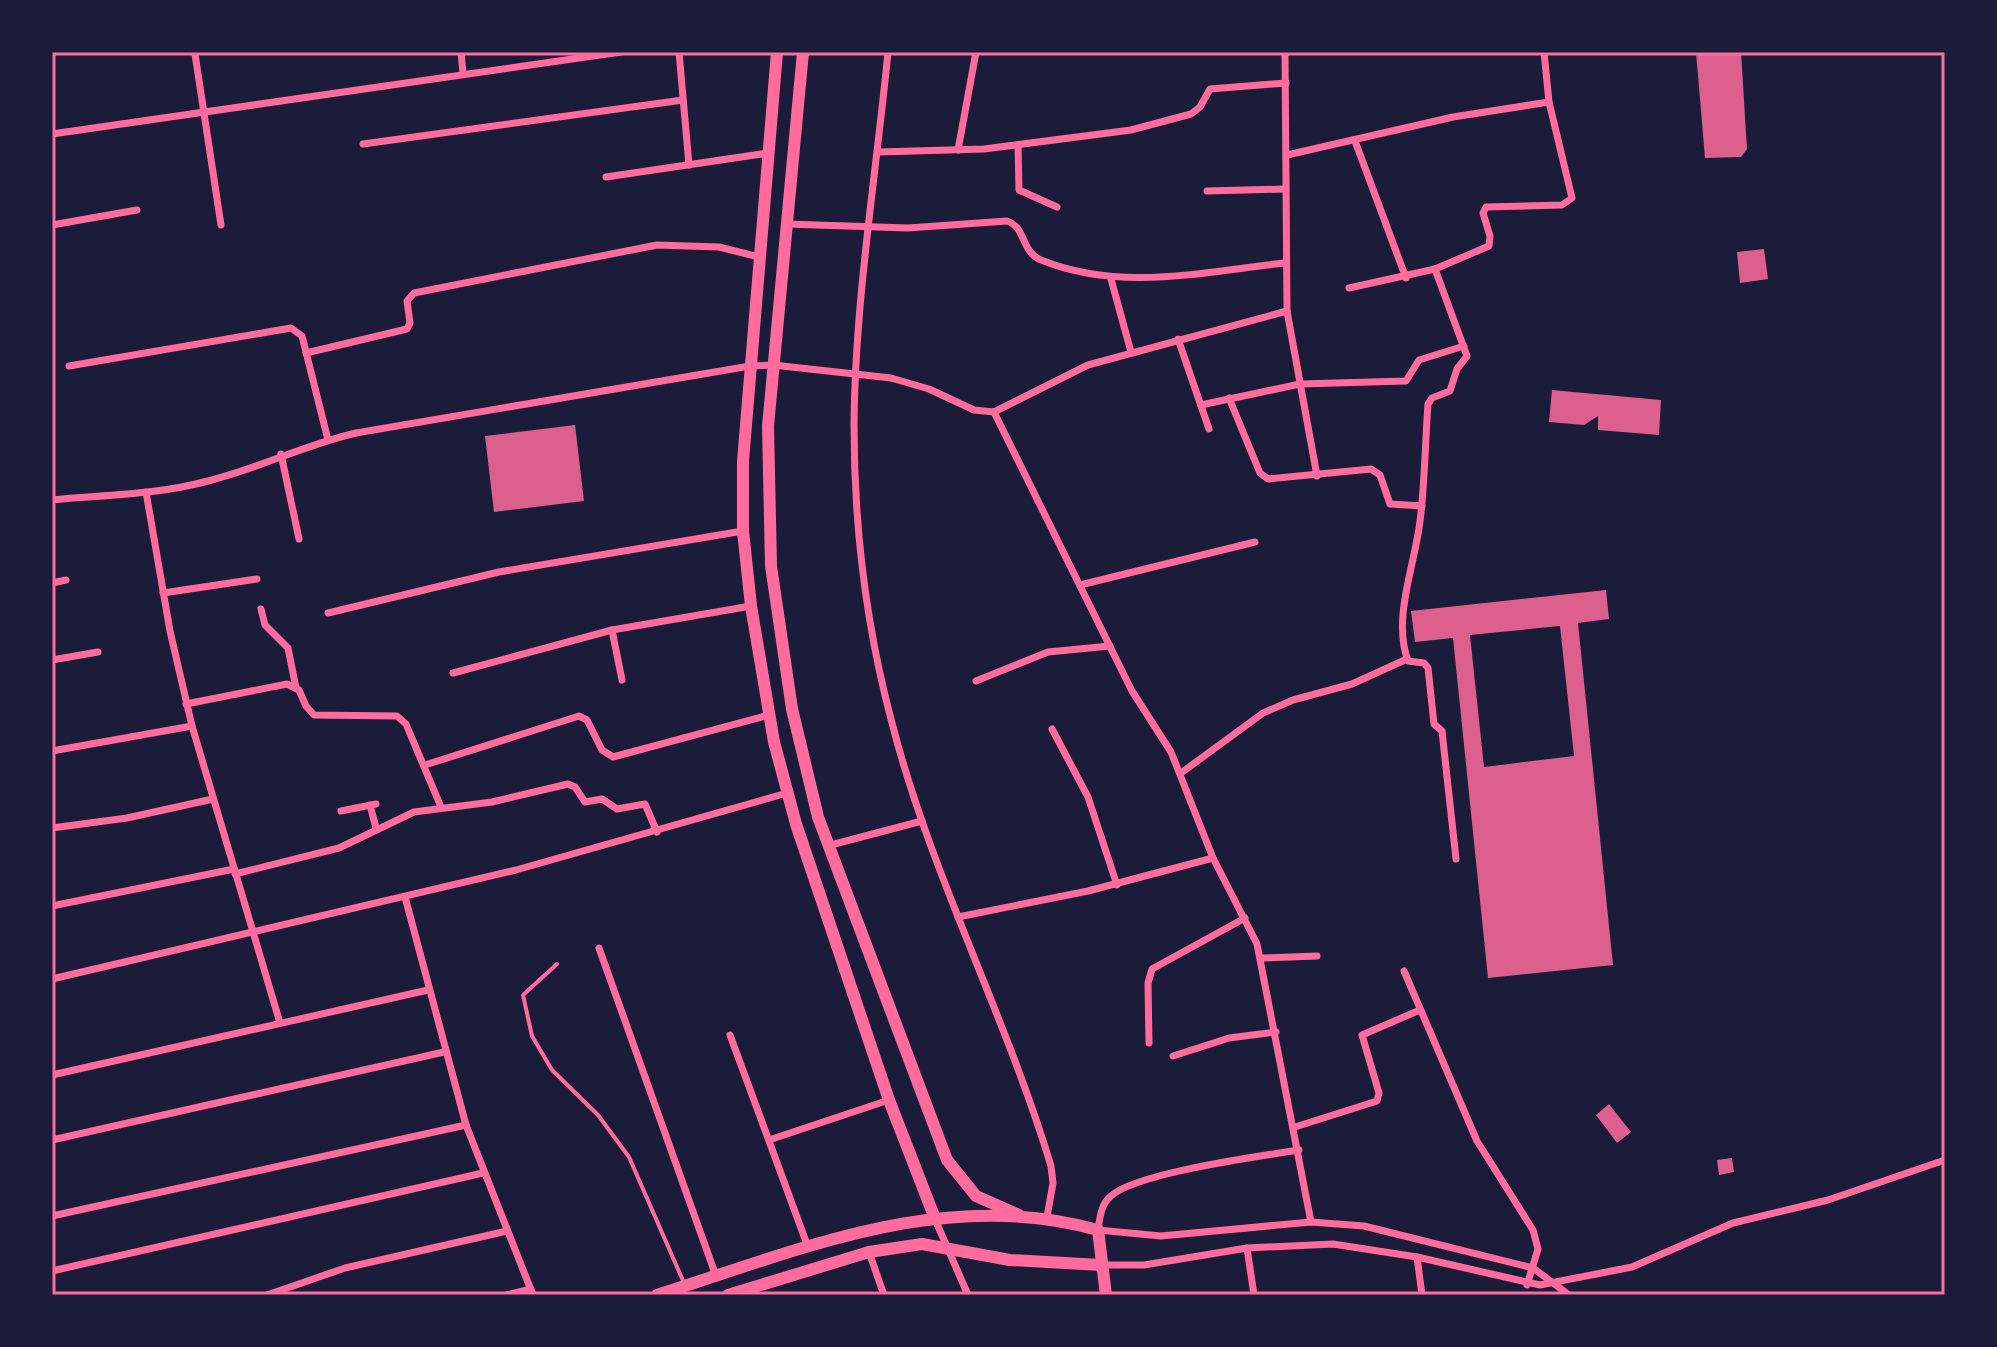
<svg xmlns="http://www.w3.org/2000/svg" width="1997" height="1347" viewBox="0 0 1997 1347" font-family="'Golos Text',sans-serif">
  <rect width="100%" height="100%" fill="#1b1b3a"/>
  <g fill="#dd5f8e" fill-rule="evenodd">
    <polygon points="1696,52 1741,52 1747,149 1741,157 1705,158"/>
    <polygon points="1764,249 1768,279 1740,283 1737,252"/>
    <polygon points="1552,390 1661,400 1659,435 1598,430 1598,416 1584,425 1549,422"/>
    <polygon points="575,425 584,501 494,512 485,436"/>
    <path d="M1606,590L1609,619L1578,623L1613,965L1488,978L1453,638L1415,642L1411,611ZM1560,626L1574,756L1484,767L1470,635Z"/>
    <polygon points="1609,1104 1631,1132 1617,1143 1596,1115"/>
    <polygon points="1732,1158 1734,1172 1719,1175 1717,1160"/>
  </g>
  <g fill="none" stroke-linecap="round" stroke-linejoin="round">
    <polyline stroke="#ff6b9d" stroke-width="4" points="557,964 523,995 532,1036 552,1070 598,1115 629,1157 684,1283"/>
    <g stroke="#ff6b9d" stroke-width="7">
      <polyline points="461,52 463,73"/>
      <polyline points="679,52 689,165"/>
      <path d="M888,52C876,175 855,301 854,425C854,525 866,626 892,723C931,875 1006,1016 1051,1166L1053,1183L1047,1217"/>
      <polyline points="1285,52 1287,311 1317,476"/>
      <polyline points="195,54 221,225"/>
      <polyline points="52,134 621,52"/>
      <polyline points="1355,141 1406,278"/>
      <polyline points="363,144 683,100"/>
      <polyline points="1018,145 1019,190 1057,207"/>
      <polyline points="958,150 976,52"/>
      <polyline points="878,152 984,149 1131,130 1191,114 1200,107 1210,89 1286,83"/>
      <polyline points="1287,155 1453,117 1549,102"/>
      <polyline points="606,177 768,153"/>
      <polyline points="1207,191 1285,189"/>
      <path d="M786,224L908,228L1007,221C1026,227 1021,252 1041,260C1120,292 1202,272 1284,263"/>
      <polyline points="52,225 137,210"/>
      <polyline points="1111,279 1131,352"/>
      <polyline points="1349,288 1435,269"/>
      <polyline points="1178,339 1209,429"/>
      <polyline points="306,353 407,329 410,323 407,301 414,293 657,245 719,247 759,257"/>
      <polyline points="69,366 291,328 302,336 328,440"/>
      <polyline points="1229,398 1260,473 1268,479 1371,469 1380,475 1390,504 1422,506"/>
      <polyline points="1201,405 1300,384 1406,381 1419,360 1464,346"/>
      <polyline points="994,412 1132,691 1171,752 1213,858 1257,944 1311,1222"/>
      <polyline points="281,454 299,539"/>
      <polyline points="146,492 170,631 192,726 280,1023"/>
      <path d="M52,500C103,495 155,495 204,482C256,470 303,445 356,433L750,366L773,365L891,378L929,389L974,410L994,412L1088,365L1287,311"/>
      <polyline points="52,583 66,580"/>
      <polyline points="1080,585 1255,542"/>
      <polyline points="163,593 257,579"/>
      <polyline points="261,609 265,625 288,648 296,688"/>
      <polyline points="328,613 499,572 743,531"/>
      <polyline points="612,630 622,680"/>
      <polyline points="52,660 98,652"/>
      <polyline points="453,673 612,630 751,606"/>
      <polyline points="976,681 1048,652 1110,646"/>
      <polyline points="186,704 287,684 299,690 306,706 314,715 397,716 406,724 441,807"/>
      <polyline points="1052,729 1088,797 1117,885"/>
      <polyline points="52,751 192,726"/>
      <polyline points="425,765 579,716 587,720 602,750 613,757 769,715"/>
      <polyline points="1181,773 1263,713 1293,700 1352,684 1407,659"/>
      <polyline points="370,805 376,828"/>
      <polyline points="341,811 376,804"/>
      <polyline points="52,828 127,818 213,799"/>
      <polyline points="827,846 922,821"/>
      <path d="M1456,859L1442,731L1434,724L1428,668L1424,663L1408,661C1392,618 1415,565 1420,521C1425,482 1425,443 1428,404L1432,398L1450,391L1457,369L1467,356L1435,269L1489,246L1490,236L1483,213L1486,207L1562,205L1572,198L1549,102L1544,52"/>
      <polyline points="235,874 339,848 414,812 492,802 568,784 575,787 585,802 602,799 617,809 645,804 657,832"/>
      <polyline points="405,897 466,1125 533,1295"/>
      <polyline points="52,906 234,869"/>
      <polyline points="958,917 1088,891 1213,858"/>
      <polyline points="599,948 716,1276"/>
      <polyline points="1262,958 1317,956"/>
      <polyline points="1404,971 1477,1141 1533,1230 1538,1249 1527,1285"/>
      <polyline points="52,979 516,870 787,793"/>
      <polyline points="730,1035 808,1247"/>
      <polyline points="1149,1043 1148,983 1152,969 1245,918"/>
      <polyline points="1173,1056 1229,1038 1276,1032"/>
      <polyline points="52,1075 428,990"/>
      <polyline points="1295,1127 1377,1101 1379,1093 1362,1035 1420,1010"/>
      <polyline points="52,1140 444,1052"/>
      <polyline points="769,1140 889,1100"/>
      <path d="M1299,1150C1261,1156 1136,1173 1111,1196C1101,1204 1100,1217 1098,1230L1161,1236L1311,1222L1364,1226L1533,1268L1569,1295"/>
      <polyline points="52,1216 466,1125"/>
      <polyline points="934,1217 968,1295"/>
      <polyline points="1247,1248 1254,1295"/>
      <polyline points="869,1252 884,1295"/>
      <polyline points="1417,1257 1422,1295"/>
      <polyline points="1102,1265 1144,1265 1247,1248 1333,1244 1417,1257 1540,1285 1632,1267 1733,1223 1828,1200 1945,1160"/>
      <polyline points="52,1271 483,1173"/>
      <polyline points="267,1295 345,1268 507,1231"/>
      <polyline points="506,1295 531,1289"/>
    </g>
    <g stroke="#ff6b9d" stroke-width="12">
      <polyline points="777,52 743,461 743,531 751,606 774,742 796,824 889,1100 934,1216"/>
      <polyline points="803,52 768,426 771,566 792,709 818,817 947,1160 976,1196 1019,1215"/>
      <path d="M657,1295C802,1249 945,1187 1098,1230L1106,1295"/>
      <polyline points="728,1295 869,1252 922,1244 1010,1260 1101,1265"/>
    </g>
  </g>
  <rect width="1997" height="1347" fill="none" stroke="#1b1b3a" stroke-width="108"/>
  <rect x="54" y="54" width="1889" height="1239" fill="none" stroke="#ff6b9d" stroke-width="3"/>
</svg>
